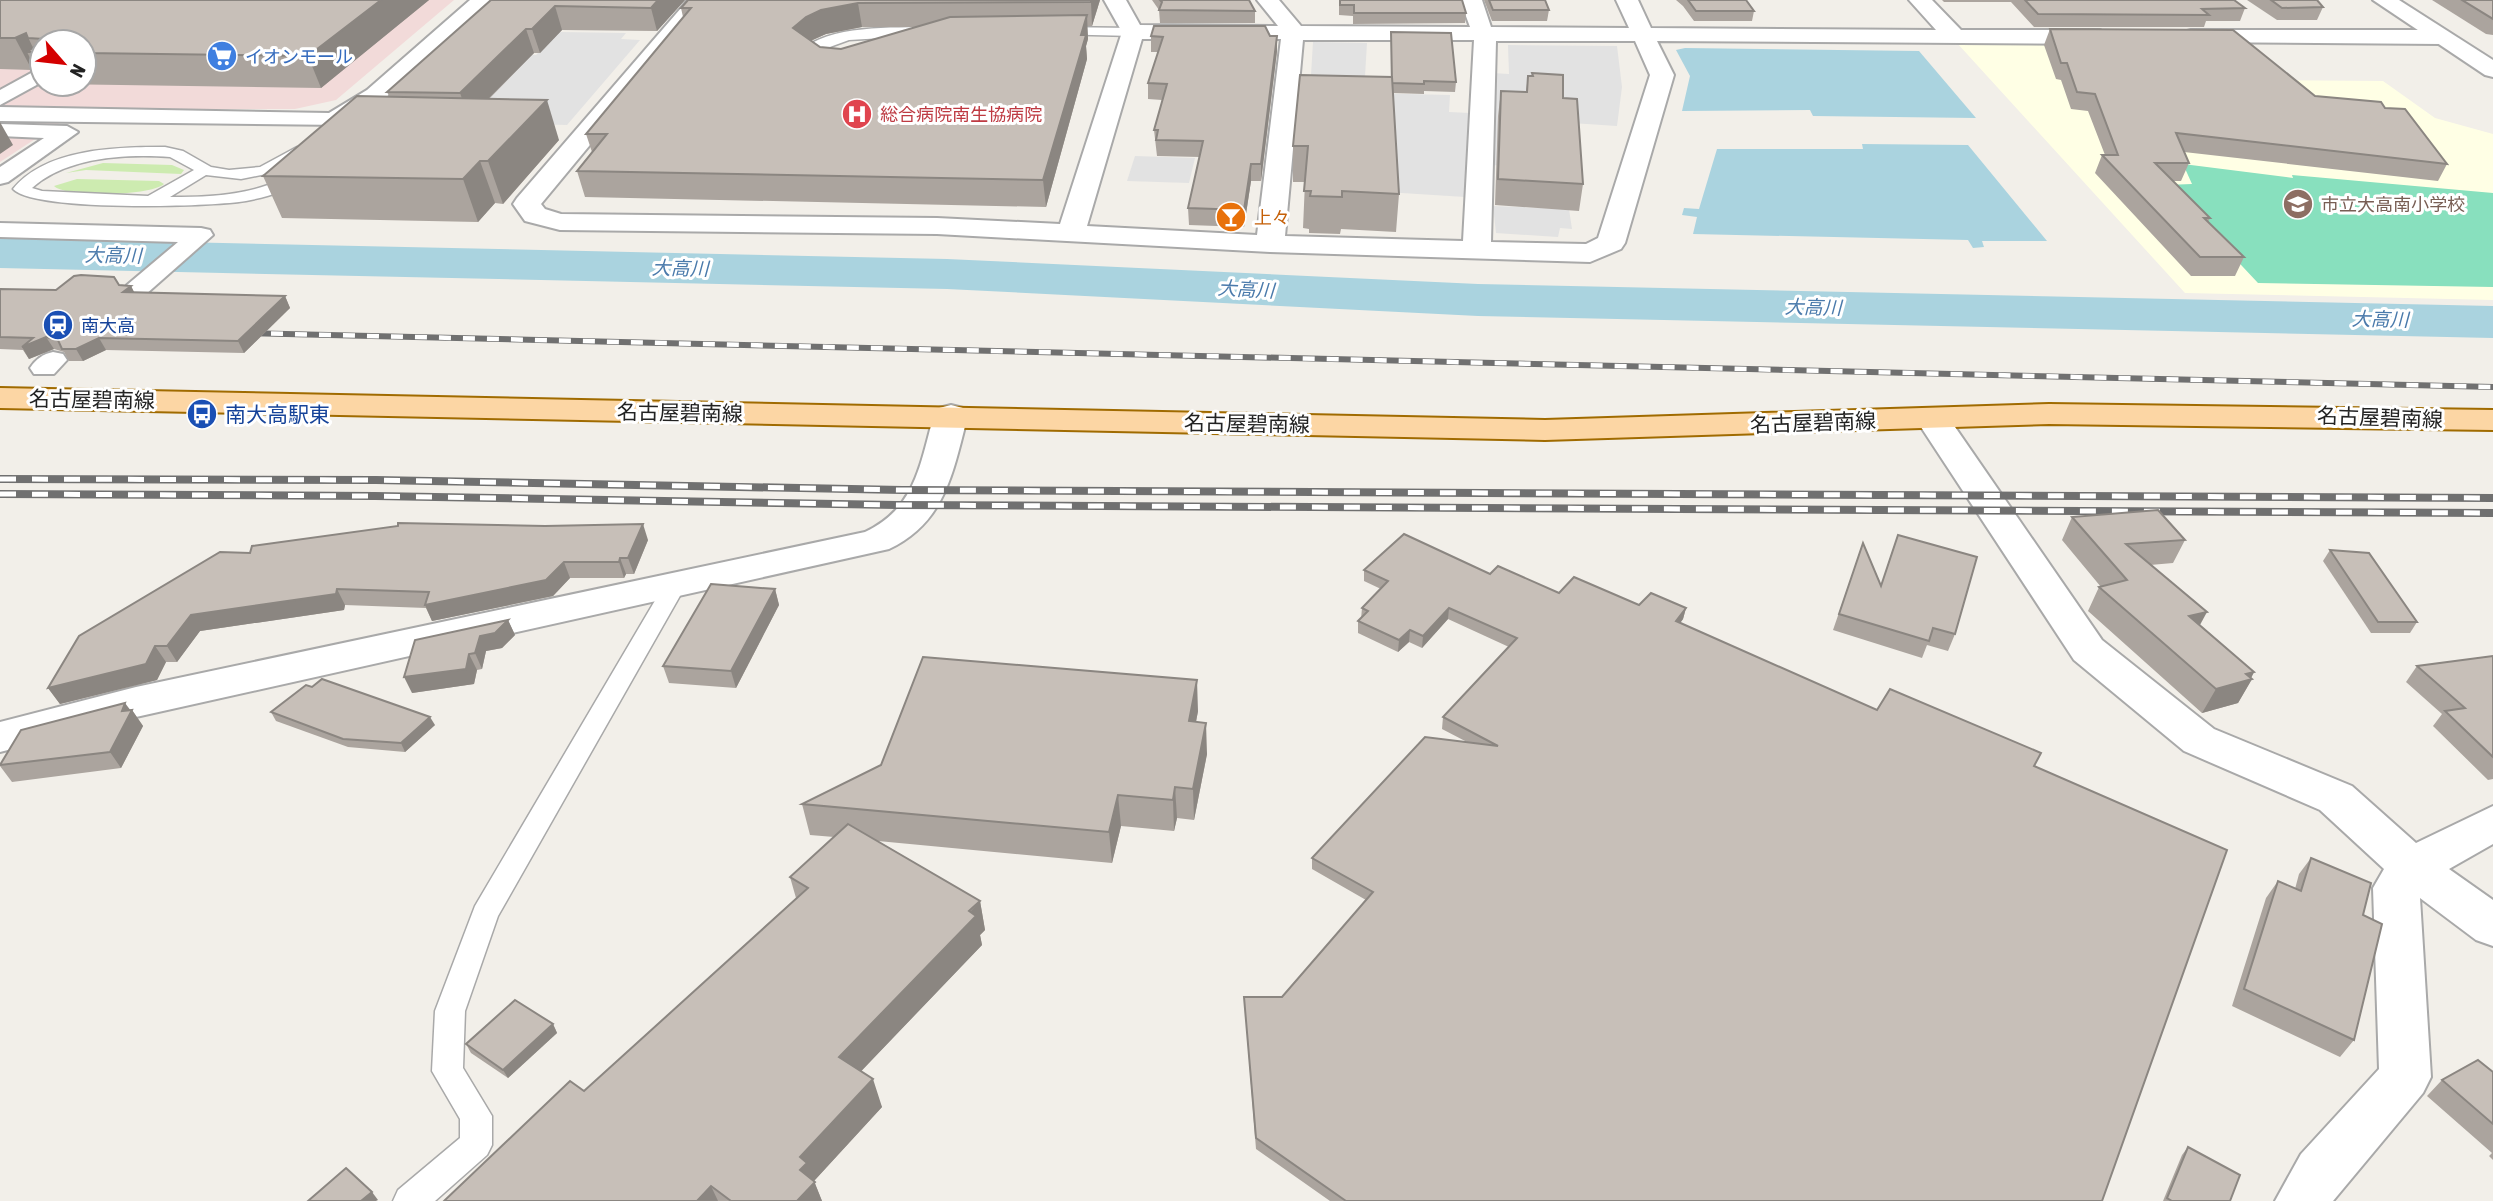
<svg xmlns="http://www.w3.org/2000/svg" width="2493" height="1201" viewBox="0 0 2493 1201" font-family="'Asap Condensed','Noto Sans JP',sans-serif">
  <rect width="100%" height="100%" fill="#f2efe9"/>
  <path fill="#f2dad9" fill-rule="evenodd" d="M0,0H454L336,100L295,109H81L0,162ZM42,42H84V84H42Z"/>
  <polygon fill="#ffffe5" points="1957,43 2137,44 2265,80 2383,81 2435,118 2493,134 2493,300 2185,293"/>
  <g fill="#cdebb0">
    <polygon points="103,163 172,165 184,170 181,174 86,170 66,173"/>
    <path d="M77,179L159,181L164,184C151,196 66,198 54,186Z"/>
  </g>
  <polygon fill="#88e0be" points="2183,164 2293,178 2292,175 2493,193 2493,287 2258,283 2166,185 2192,184"/>
  <g fill="#e2e2e2">
    <polygon points="559,32 626,33 621,39 640,40 567,125 453,122 522,54 536,55"/>
    <polygon points="1313,42 1367,43 1364,93 1450,95 1449,112 1470,113 1465,197 1386,192 1309,108"/>
    <polygon points="1508,45 1617,46 1622,87 1617,126 1556,122 1511,166 1490,165 1492,73 1509,74"/>
    <polygon points="1135,156 1195,158 1189,183 1127,181"/>
    <polygon points="1493,206 1569,209 1572,229 1560,228 1558,237 1496,233"/>
  </g>
  <g fill="#aad3df">
    <polygon points="1685,48 1919,51 1976,118 1813,116 1810,110 1682,111 1690,76 1676,50"/>
    <polygon points="1862,144 1968,145 2047,241 1982,241 1984,247 1973,248 1968,240 1693,234 1697,217 1682,215 1684,208 1699,209 1717,149 1863,149"/>
  </g>
  <g fill="none" stroke-linecap="round" stroke-linejoin="round">
    <polygon fill="#aad3df" fill-rule="evenodd" points="0,238 947,259 1478,284 2493,306 2493,338 1478,316 947,289 0,268"/>
    <g stroke="#a9a9a9" stroke-width="3">
      <g id="service">
        <path d="M931,27L959,34L846,71L826,69L800,52C827,24 895,28 931,27ZM934,35L845,63L834,62L816,52L849,40Z"/>
        <polygon points="1056,27 1133,28 1140,32 1133,36 1051,34 1051,28"/>
        <path d="M165,147L183,151L211,167L229,170L260,167L297,147L305,152L293,162L271,173L241,179L206,175L170,197C202,197 237,196 268,185C278,182 286,174 297,171L305,176C292,191 266,197 246,201C210,207 35,212 13,189C46,148 117,147 165,147ZM170,157L194,170L148,196L42,191L32,188C67,157 125,154 170,157Z"/>
        <polygon points="674,580 682,582 685,587 498,916 465,1011 463,1068 492,1116 492,1145 487,1155 435,1201 393,1201 398,1190 460,1138 460,1119 432,1071 435,1011 475,906 663,587 666,582"/>
      </g>
    </g>
    <g stroke="#a9a9a9" stroke-width="4">
      <g id="pedestrian">
        <polygon points="42,67 42,82 0,105 0,90"/>
        <polygon points="0,124 67,126 78,132 8,182 0,184 0,167 44,138 0,136"/>
        <polygon points="0,223 201,228 210,230 213,235 145,295 127,295 123,290 127,285 178,242 0,237"/>
        <path d="M53,352L63,354L67,360L54,374H34L30,368C36,359 43,354 53,352Z"/>
      </g>
    </g>
    <g stroke="#a9a9a9" stroke-width="4">
      <g id="minor">
        <path d="M688,0H710L541,204L545,209L561,214L937,218L1060,224L1122,32L1104,0H1126L1140,25L1278,26L1257,0H1279L1301,26L1470,27L1460,0H1482L1491,27L1629,28L1616,0H1638L1651,28L1936,30L1909,0H1932L1961,30H2100L2111,37L2100,44L1657,41L1674,75L1625,243L1621,249L1590,262L1270,252L937,234L560,230L525,221L513,204L517,198ZM1142,39H1281L1257,235L1087,226ZM1303,40H1474L1463,241L1285,236ZM1496,41H1635L1650,75L1598,238L1586,244L1491,242Z"/>
        <polygon points="2191,30 2441,30 2452,37 2441,44 2183,42 2180,37 2183,32"/>
        <path d="M951,405L963,408L968,415C953,471 946,522 889,549L136,717L0,752V722L136,687L865,532C916,508 920,464 934,415L939,408Z"/>
        <polygon points="1932,408 1944,411 2102,640 2214,729 2352,786 2416,843 2493,806 2493,844 2449,869 2493,900 2493,946 2476,940 2420,898 2431,1077 2423,1093 2333,1201 2275,1201 2301,1154 2379,1069 2373,888 2384,869 2320,810 2184,751 2074,660 1915,418 1920,411"/>
      </g>
    </g>
    <g stroke="#a9a9a9" stroke-width="4">
      <g id="tertiary">
        <polygon points="470,0 494,0 383,100 343,125 0,121 0,107 329,113 367,90"/>
        <polygon points="2373,0 2399,0 2493,60 2493,77 2485,75"/>
      </g>
    </g>
    <g stroke="#a06b00" stroke-width="4">
      <polygon id="primary" points="0,388 1545,420 2049,404 2493,410 2493,430 2049,424 1545,440 0,408"/>
    </g>
    <use href="#service" fill="#fff" fill-rule="evenodd"/>
    <use href="#pedestrian" fill="#fff" fill-rule="evenodd"/>
    <use href="#minor" fill="#fff" fill-rule="evenodd"/>
    <use href="#tertiary" fill="#fff" fill-rule="evenodd"/>
    <use href="#primary" fill="#fcd6a4" fill-rule="evenodd"/>
    <g stroke="#707070" stroke-width="6">
      <polyline id="rail-far1" points="247,333 2493,387"/>
    </g>
    <g stroke="#707070" stroke-width="8">
      <g id="rail">
        <polyline points="0,479 376,480 902,490 2493,498"/>
        <polyline points="0,494 375,496 896,505 2493,513"/>
      </g>
    </g>
    <use href="#rail-far1" stroke="#fff" stroke-width="4.5" stroke-dasharray="12" stroke-linecap="butt"/>
    <use href="#rail" stroke="#fff" stroke-width="5" stroke-dasharray="16" stroke-linecap="butt"/>
  </g>
  <g fill="#aba49e" fill-rule="evenodd">
    <polygon points="0,0 429,0 321,88 53,84 84,84 84,42 42,42 42,81 35,68 32,70 0,69"/>
    <polygon points="491,0 685,0 657,31 562,30 540,53 534,53 489,99 559,140 503,204 495,203 478,222 282,218 263,176 389,96 387,92"/>
    <path d="M688,0H1100L1092,26H1087L1088,39L1086,46L1087,59L1046,207L585,197L577,171L592,152L586,134L683,17L681,8ZM862,27H917L841,49L820,47L811,41L826,34Z"/>
    <polygon points="1152,0 1249,0 1255,11 1255,23 1160,23 1159,10"/>
    <polygon points="1339,0 1462,0 1466,13 1465,23 1353,24 1353,16 1339,15"/>
    <polygon points="1484,0 1545,0 1549,10 1547,21 1492,21"/>
    <polygon points="1668,0 1746,0 1754,11 1752,21 1694,21 1683,6 1676,0"/>
    <polygon points="1942,0 2234,0 2245,8 2240,21 2206,21 2204,27 2034,27 2011,2 1944,2"/>
    <polygon points="2247,0 2317,0 2323,7 2317,20 2277,20"/>
    <polygon points="2432,0 2493,0 2493,35 2486,34"/>
    <polygon points="1154,26 1277,51 1261,181 1251,181 1244,227 1189,225 1188,208 1200,157 1157,156 1154,130 1162,100 1148,99 1148,83 1158,52 1151,52 1151,36"/>
    <polygon points="2050,29 2315,96 2385,108 2447,164 2438,181 2184,152 2189,163 2181,181 2173,181 2210,218 2208,222 2244,257 2235,276 2191,276 2095,173 2102,155 2105,155 2088,111 2071,109 2061,80 2056,79 2044,45"/>
    <polygon points="1391,32 1456,82 1455,92 1424,91 1424,94 1393,93 1399,194 1396,232 1341,229 1340,234 1309,233 1309,229 1303,228 1305,182 1293,182 1293,146 1391,77"/>
    <polygon points="1528,76 1563,98 1583,184 1579,211 1495,205 1498,116 1501,91 1526,92"/>
    <polygon points="119,285 131,286 134,292 285,296 290,308 244,353 106,350 83,361 69,361 64,352 54,349 29,359 23,350 0,349 0,289 56,290"/>
    <polygon points="2072,517 2185,540 2173,563 2150,565 2200,625 2254,672 2251,678 2252,679 2238,703 2202,713 2088,611 2099,587 2101,587 2062,540"/>
    <polygon points="648,540 634,574 626,574 624,578 570,578 553,596 432,621 426,608 345,605 344,610 200,631 177,662 166,662 157,680 60,704 48,688 250,553"/>
    <polygon points="1863,543 1881,585 1955,634 1948,651 1927,645 1922,658 1833,630"/>
    <polygon points="2330,550 2417,622 2410,633 2371,633 2323,561"/>
    <polygon points="1364,570 1490,574 1559,593 1639,605 1686,608 1683,619 1680,623 1877,710 2034,766 2102,1201 1330,1201 1256,1149 1244,997 1282,997 1366,900 1312,869 1312,858 1467,742 1442,729 1443,717 1509,647 1448,619 1422,648 1409,642 1398,652 1358,633 1358,621 1361,619 1362,608 1381,589 1364,581"/>
    <polygon points="775,589 779,605 736,688 669,683 663,666"/>
    <polygon points="508,620 515,635 502,648 486,651 482,669 477,670 474,684 412,693"/>
    <polygon points="2493,656 2493,779 2488,780 2433,726 2442,714 2406,682 2417,666"/>
    <polygon points="130,710 132,710 143,726 121,768 12,782 0,766 0,764"/>
    <polygon points="1198,711 1196,722 1207,754 1194,820 1177,818 1174,831 1121,826 1112,863 878,841 980,901 985,930 980,935 982,945 861,1071 882,1107 814,1181 822,1201 444,1201 584,1091 796,898 790,877 834,837 810,835 802,804"/>
    <polygon points="271,712 435,725 405,752 348,747 276,721"/>
    <polygon points="2311,858 2363,915 2354,1040 2340,1057 2232,1006 2266,898 2278,881 2295,889 2299,874"/>
    <polygon points="553,1024 557,1033 508,1078 471,1053 466,1044"/>
    <polygon points="2493,1072 2493,1160 2489,1156 2492,1153 2427,1096 2442,1080"/>
    <polygon points="2188,1147 2230,1201 2163,1201 2182,1155"/>
  </g>
  <g fill="#8b8681">
    <polygon points="381,0 429,0 321,88 308,56"/>
    <polygon points="658,0 685,0 657,31 651,8"/>
    <polygon points="1091,0 1100,0 1092,26 1091,2"/>
    <polygon points="858,3 862,27 826,34 810,41 793,28 806,17 821,10"/>
    <polygon points="555,6 562,30 540,53 532,29"/>
    <polygon points="1087,15 1088,39 1086,46 1087,59 1046,207 1043,180"/>
    <polygon points="526,29 534,53 469,118 460,93"/>
    <polygon points="26,33 35,52 27,52 35,68 32,70 15,38"/>
    <polygon points="1277,36 1277,51 1261,181 1261,164"/>
    <polygon points="547,100 559,140 503,204 488,161"/>
    <polygon points="0,122 13,145 0,154"/>
    <polygon points="480,161 495,203 478,222 463,179"/>
    <polygon points="1251,164 1251,181 1244,227 1244,210"/>
    <polygon points="131,286 137,298 123,292"/>
    <polygon points="285,296 290,308 244,353 238,341"/>
    <polygon points="46,337 54,349 29,359 22,347"/>
    <polygon points="99,338 106,350 83,361 76,349"/>
    <polygon points="643,524 648,540 634,574 628,558"/>
    <polygon points="620,558 626,574 624,578 619,562"/>
    <polygon points="564,562 570,578 553,596 432,621 425,605"/>
    <polygon points="337,589 345,605 344,610 200,631 177,662 167,646 191,615"/>
    <polygon points="775,589 779,605 736,688 731,671"/>
    <polygon points="1449,608 1448,619 1422,648 1423,636"/>
    <polygon points="1686,608 1683,619 1673,633 1676,621"/>
    <polygon points="2207,612 2194,636 2189,616"/>
    <polygon points="508,620 515,635 502,648 486,651 482,669 475,653 480,636"/>
    <polygon points="1410,630 1409,642 1398,652 1399,640"/>
    <polygon points="155,646 166,662 157,680 60,704 48,688"/>
    <polygon points="469,654 477,670 474,684 412,693 404,677"/>
    <polygon points="2254,672 2250,680 2252,679 2238,703 2202,713 2216,689 2246,674"/>
    <polygon points="1197,680 1198,711 1190,752 1189,721"/>
    <polygon points="125,703 131,711 132,710 143,726 121,768 110,752"/>
    <polygon points="430,717 435,725 405,752 401,743"/>
    <polygon points="1206,723 1207,754 1194,820 1193,789"/>
    <polygon points="1175,787 1177,818 1174,831 1173,800"/>
    <polygon points="1118,795 1121,826 1112,863 1109,832"/>
    <polygon points="980,901 985,930 980,935 982,945 848,1085 839,1057"/>
    <polygon points="553,1024 557,1033 508,1078 503,1070"/>
    <polygon points="873,1079 882,1107 814,1181 822,1201 797,1201 800,1157"/>
    <polygon points="711,1186 718,1201 697,1201"/>
    <polygon points="372,1192 378,1200 376,1201 361,1201"/>
  </g>
  <g fill="#c7bfb8" stroke="#8b8681" stroke-width="2">
    <polygon points="0,0 381,0 308,56 84,53 84,42 42,42 42,52 27,52 45,39 28,38 26,33 15,38 0,38"/>
    <polygon points="491,0 658,0 651,8 555,6 532,29 526,29 460,93 387,92"/>
    <polygon points="688,0 1091,0 1091,2 858,3 821,10 806,17 793,28 820,47 841,49 950,17 1087,15 1081,35 1086,35 1043,180 577,171 607,134 586,134 691,8 681,8"/>
    <polygon points="1160,0 1249,0 1255,11 1159,10 1162,2"/>
    <polygon points="1340,0 1462,0 1466,13 1354,13 1354,5 1340,5"/>
    <polygon points="1489,0 1545,0 1549,10 1493,10"/>
    <polygon points="1688,0 1746,0 1754,11 1696,11"/>
    <polygon points="2025,0 2234,0 2245,8 2202,9 2209,15 2038,14"/>
    <polygon points="2271,0 2317,0 2323,7 2282,8"/>
    <polygon points="2462,0 2493,0 2493,19"/>
    <polygon points="1154,26 1265,26 1270,36 1277,36 1261,164 1251,164 1244,210 1188,208 1203,141 1156,140 1158,130 1154,130 1167,84 1148,83 1163,37 1151,36"/>
    <polygon points="2050,29 2233,30 2315,96 2381,102 2385,108 2405,109 2447,164 2176,133 2189,163 2155,163 2210,218 2204,218 2244,257 2200,257 2102,155 2118,155 2095,94 2077,92 2067,63 2061,63"/>
    <polygon points="1391,32 1451,33 1456,82 1424,81 1424,84 1392,83"/>
    <polygon points="1532,73 1563,75 1563,98 1577,99 1583,184 1498,179 1501,91 1527,92 1528,76 1533,76"/>
    <polygon points="1300,75 1392,77 1399,194 1342,191 1342,197 1310,196 1311,191 1304,191 1308,146 1293,146"/>
    <polygon points="357,96 547,100 488,161 480,161 463,179 263,176"/>
    <polygon points="81,275 114,277 119,285 131,286 123,292 285,296 238,341 99,338 76,349 62,349 58,340 46,337 22,347 33,338 0,337 0,289 56,290 74,276"/>
    <polygon points="2158,510 2185,540 2126,544 2207,612 2189,616 2254,672 2246,674 2252,679 2216,689 2099,587 2127,580 2072,517"/>
    <polygon points="398,523 545,526 643,524 628,558 620,558 619,562 564,562 546,580 425,605 429,592 337,589 336,594 191,615 167,646 155,646 146,664 48,688 79,636 220,552 250,553 252,546 398,526"/>
    <polygon points="1404,534 1490,574 1498,566 1559,593 1574,577 1639,605 1651,593 1686,608 1676,621 1877,710 1890,689 2041,753 2034,766 2227,850 2102,1201 1346,1201 1256,1138 1244,997 1282,997 1373,892 1312,858 1425,737 1498,746 1443,717 1517,638 1449,608 1423,636 1410,630 1399,640 1358,621 1368,611 1362,608 1388,581 1364,570"/>
    <polygon points="1898,535 1977,557 1955,634 1933,628 1929,641 1839,614 1863,543 1881,586"/>
    <polygon points="2330,550 2369,553 2417,622 2378,622"/>
    <polygon points="711,584 775,589 731,671 663,666"/>
    <polygon points="508,620 495,633 480,636 475,653 469,654 466,669 404,677 415,640"/>
    <polygon points="2493,656 2493,757 2445,711 2465,708 2417,666"/>
    <polygon points="923,657 1197,680 1189,721 1206,723 1193,789 1175,787 1173,800 1118,795 1109,832 802,804 881,765"/>
    <polygon points="322,679 430,717 401,743 343,739 271,712 306,685 312,687"/>
    <polygon points="125,703 122,711 132,710 110,752 0,765 21,730"/>
    <polygon points="848,824 980,901 969,911 976,916 839,1057 873,1079 800,1157 807,1163 800,1170 815,1182 797,1201 731,1201 711,1186 697,1201 444,1201 570,1081 584,1091 808,888 790,877"/>
    <polygon points="2311,858 2371,883 2363,915 2382,924 2354,1040 2244,989 2278,881 2301,891"/>
    <polygon points="515,1000 553,1024 503,1070 466,1044"/>
    <polygon points="2478,1060 2493,1072 2493,1124 2442,1080"/>
    <polygon points="2188,1147 2240,1175 2230,1201 2172,1201 2167,1198"/>
    <polygon points="346,1168 372,1192 361,1201 308,1201"/>
  </g>
  <defs>
    <g id="supermarket-disc" transform="scale(1.575)"><circle r="9.5" fill="#3f7fe0" stroke="#fff"/><path d="M-6-5.5h2.5l.6 2H6L4.5 2H-2.5L-4.4-4H-6ZM-1.5 3.2a1.3 1.3 0 1 0 .1 0ZM3 3.2a1.3 1.3 0 1 0 .1 0Z" fill="#fff"/></g>
    <g id="hospital-disc" transform="scale(1.575)"><circle r="9.5" fill="#e0444e" stroke="#fff"/><path d="M-5-5h3v3.5h4V-5h3V5h-3V1.5h-4V5h-3Z" fill="#fff"/></g>
    <g id="school-disc" transform="scale(1.575)"><circle r="9.5" fill="#8d6e63" stroke="#fff"/><path d="M0-5L7-2L0 1L-7-2ZM-4 1L0 2.5L4 1V4Q0 6-4 4Z" fill="#fff"/></g>
    <g id="bar-disc" transform="scale(1.575)"><circle r="9.5" fill="#e8710a" stroke="#fff"/><path d="M-6-5H6L.8 .8V4.5H3.5V6h-7V4.5H-.8V.8Z" fill="#fff"/></g>
    <g id="station-disc" transform="scale(1.575)"><circle r="9.5" fill="#1a4fb4" stroke="#fff"/><path d="M-3-6H3Q5-6 5-4V2Q5 4 3 4L4.5 6H3L1.5 4h-3L-3 6H-4.5L-3 4Q-5 4-5 2V-4Q-5-6-3-6ZM-3.5-4v3h7v-3ZM-3.5 1v1.5H-2V1ZM2 1v1.5H3.5V1Z" fill="#fff"/></g>
    <g id="bus-disc" transform="scale(1.575)"><circle r="9.5" fill="#1a4fb4" stroke="#fff"/><path d="M-5-6H5V4H4V6H2V4H-2V6H-4V4H-5ZM-3.5-4V0h7V-4ZM-3.5 1.2v1.5H-2V1.2ZM2 1.2v1.5H3.5V1.2Z" fill="#fff"/></g>
  </defs>
  <g fill-rule="evenodd">
    <use href="#supermarket-disc" x="222" y="56"/>
    <use href="#hospital-disc" x="857" y="114"/>
    <use href="#school-disc" x="2298" y="204"/>
    <use href="#bar-disc" x="1231" y="217"/>
    <use href="#station-disc" x="58" y="325"/>
    <use href="#bus-disc" x="202" y="414"/>
  </g>
  <g text-anchor="middle" dominant-baseline="central" stroke-width="6" stroke-linejoin="round" paint-order="stroke">
    <g font-size="18" fill="#366cbe" stroke="#fff" text-anchor="start">
      <text x="245" y="56">イオンモール</text>
    </g>
    <g font-size="18" fill="#be3a42" stroke="#fff" text-anchor="start">
      <text x="880" y="114">総合病院南生協病院</text>
    </g>
    <g font-size="18" fill="#785e54" stroke="#fff" text-anchor="start">
      <text x="2321" y="204">市立大高南小学校</text>
    </g>
    <g font-size="18" fill="#c56008" stroke="#fff" text-anchor="start">
      <text x="1254" y="217">上々</text>
    </g>
    <g font-size="18" fill="#164399" stroke="#fff" text-anchor="start">
      <text x="81" y="325">南大高</text>
    </g>
    <g font-size="19" font-style="italic" fill="#4a7aab" stroke="#fff">
      <text transform="translate(113 255) rotate(1)">大高川</text>
      <text transform="translate(680 268) rotate(1)">大高川</text>
      <text transform="translate(1246 289) rotate(3)">大高川</text>
      <text transform="translate(1813 307) rotate(1)">大高川</text>
      <text transform="translate(2380 319) rotate(1)">大高川</text>
    </g>
    <g font-size="21" fill="#222" stroke="#fff">
      <text transform="translate(92 399) rotate(1)">名古屋碧南線</text>
      <text transform="translate(680 412) rotate(1)">名古屋碧南線</text>
      <text transform="translate(2380 417) rotate(2)">名古屋碧南線</text>
      <text transform="translate(1813 422) rotate(-2)">名古屋碧南線</text>
      <text transform="translate(1247 423) rotate(1)">名古屋碧南線</text>
    </g>
    <g font-size="21" fill="#164399" stroke="#fff" text-anchor="start">
      <text x="225" y="414">南大高駅東</text>
    </g>
  </g>
  <g transform="translate(63 63) rotate(118)"><circle r="33" fill="#ffffff" stroke="#a7a7a7" stroke-width="2"/>
  <path d="M0-5L12 26L0 18L-12 26Z" fill="#d40000"/>
  <text y="-10" font-size="19" font-weight="bold" text-anchor="middle" fill="#222222">N</text>
  </g>
</svg>
